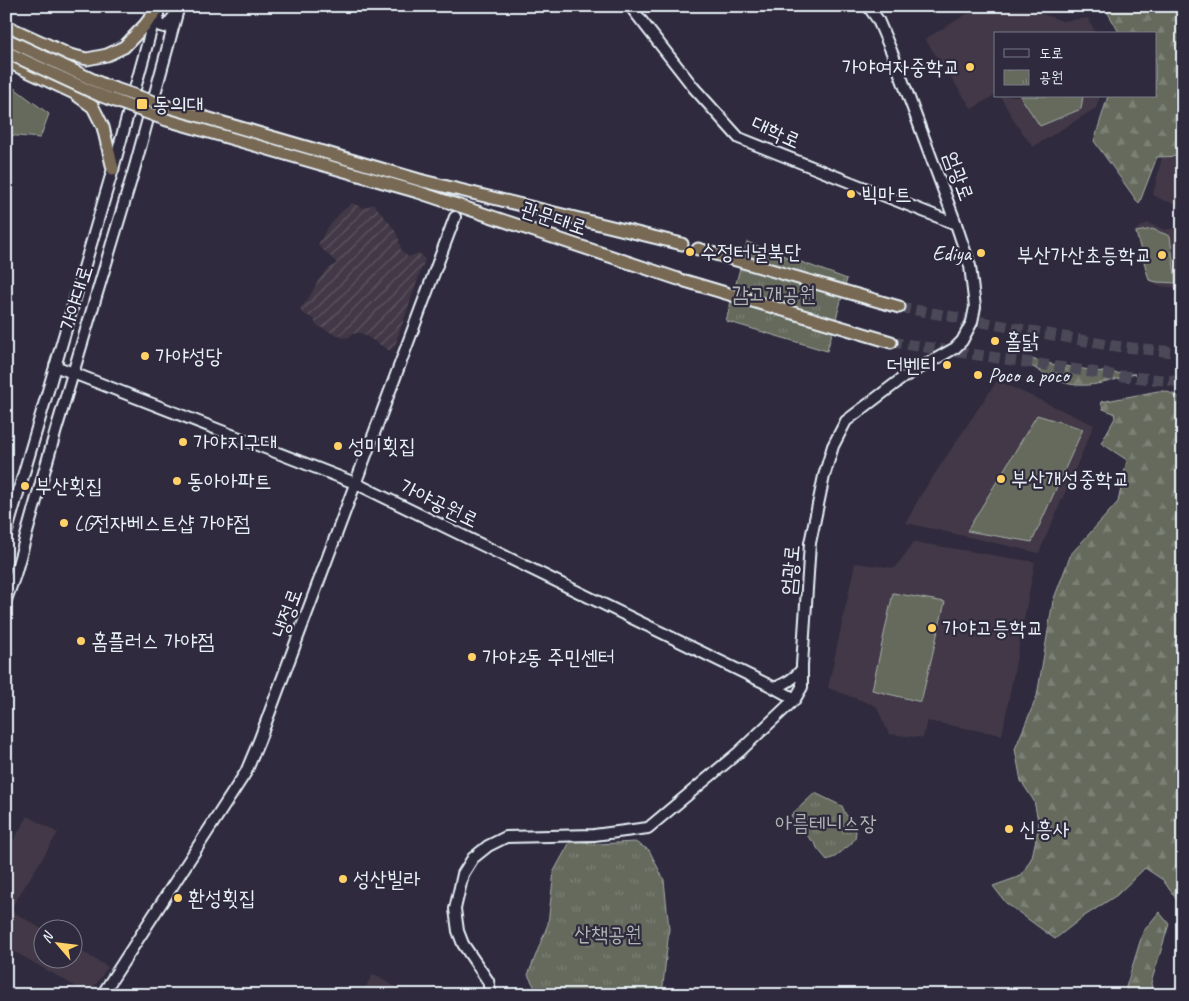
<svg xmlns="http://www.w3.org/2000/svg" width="1189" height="1001" viewBox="0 0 1189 1001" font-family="Caveat,'Poor Story',sans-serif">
  <defs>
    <pattern id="industrial-furrows" width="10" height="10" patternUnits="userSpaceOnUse" patternTransform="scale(1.25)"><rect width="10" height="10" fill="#433947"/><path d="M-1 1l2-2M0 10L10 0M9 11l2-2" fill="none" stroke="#5e5662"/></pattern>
    <pattern id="forest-firs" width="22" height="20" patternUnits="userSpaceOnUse" patternTransform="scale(1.25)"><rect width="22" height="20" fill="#656a5d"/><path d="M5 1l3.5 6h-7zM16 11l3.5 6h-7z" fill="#7b8075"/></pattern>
    <pattern id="park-tufts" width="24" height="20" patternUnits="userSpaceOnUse" patternTransform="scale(1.25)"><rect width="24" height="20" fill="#656a5d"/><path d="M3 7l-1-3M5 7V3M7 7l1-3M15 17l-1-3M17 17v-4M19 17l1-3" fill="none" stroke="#7b8075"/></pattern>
  </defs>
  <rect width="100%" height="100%" fill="#2f2a3d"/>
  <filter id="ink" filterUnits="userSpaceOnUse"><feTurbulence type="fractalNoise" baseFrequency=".02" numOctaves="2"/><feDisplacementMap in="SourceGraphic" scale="10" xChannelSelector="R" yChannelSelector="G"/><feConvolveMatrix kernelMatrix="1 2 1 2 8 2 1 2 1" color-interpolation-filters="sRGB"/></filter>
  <g filter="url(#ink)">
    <g fill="#433947">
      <polygon points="987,6 1037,6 1040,13 1062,21 1088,18 1096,34 995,34 995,95 972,109 925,39 965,15"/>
      <polygon points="1000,96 1100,96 1096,108 1033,147 1016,124"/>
      <polygon points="1162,157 1183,157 1183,222 1177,203 1165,201 1153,195"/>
      <polygon points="1148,223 1165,230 1183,226 1183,293 1179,288 1158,286 1148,279 1134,231"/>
      <polygon points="996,382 1003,383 1094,425 1039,553 906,523 920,496"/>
      <polygon points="914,542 1035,562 1002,735 927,721 923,738 889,734 876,706 828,688 855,563 895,568"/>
      <polygon points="28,816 58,833 10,910 42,929 42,958 72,958 73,946 108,967 89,994 6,947 6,852"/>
      <polygon points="373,974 399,989 409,995 361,995"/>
    </g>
    <polygon fill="url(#industrial-furrows)" points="352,203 363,208 374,204 395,230 399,240 401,250 408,257 419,253 425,259 395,345 390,351 361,333 357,333 352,334 349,337 344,338 336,335 316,325 314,319 302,313 300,308 307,301 318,281 326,271 337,263 318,245 326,230 340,213"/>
    <g fill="#656a5d" stroke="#a6aeaa">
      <polygon points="6,82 49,114 40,138 6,135"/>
      <polygon points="1020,96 1083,96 1081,109 1040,126"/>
      <polygon points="1152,229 1170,236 1176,283 1157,282 1149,280 1136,232"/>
      <polygon points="1037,415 1083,429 1032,542 967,531"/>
      <polygon points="893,593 945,602 921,702 872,690"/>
    </g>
    <g fill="url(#forest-firs)" stroke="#a6aeaa">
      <polygon points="1104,6 1183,6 1183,156 1157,157 1139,204 1094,141 1108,96 1155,96 1155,34 1120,34"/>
      <path d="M1028,358L1045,363L1109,373L1135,374C1110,381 1085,391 1059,381C1048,377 1038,370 1028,364L1027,361Z"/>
      <polygon points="1158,391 1165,391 1178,396 1183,406 1183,909 1163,880 1145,868 1117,895 1083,917 1055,939 1006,903 993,886 1021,876 1032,857 1039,825 1034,801 1021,781 1015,749 1037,696 1053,601 1071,554 1118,502 1127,460 1101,443 1115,418 1114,413 1103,409 1101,402"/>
      <polygon points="1159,912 1169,924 1151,983 1153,995 1126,995 1126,987 1143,932"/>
    </g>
    <g fill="url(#park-tufts)" stroke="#a6aeaa">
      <polygon points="747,242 847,279 827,351 726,321"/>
      <polygon points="815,793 842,806 846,815 853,820 856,832 855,838 851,844 835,857 827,860 817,848 816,845 797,825 791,815"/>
      <polygon points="571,840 598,844 635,842 649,850 664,880 669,929 662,995 539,995 528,975 548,924 554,871"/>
    </g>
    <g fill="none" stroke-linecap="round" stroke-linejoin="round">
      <g stroke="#4b4859" stroke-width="11" stroke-dasharray="11 5.5" stroke-linecap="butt">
        <polyline points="899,307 1114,346 1183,353"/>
        <polyline points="891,342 1112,375 1183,382"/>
      </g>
      <g stroke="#e8f1f8" stroke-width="14">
        <g id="secondary">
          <polyline points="630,6 694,88 739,138 832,175 956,224"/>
          <polyline points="158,12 158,22 160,26 164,27 167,25 174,16"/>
          <polyline points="55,366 355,483 773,687 795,699"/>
          <polyline points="6,534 113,169 156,12"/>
          <polyline points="6,600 15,575 56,430 134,170 179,6"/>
          <path d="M775,688C786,683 794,679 802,669"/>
          <polyline points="102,995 246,772 259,741 455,217"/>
          <polyline points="491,995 488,981 463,944 458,931 455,909 463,874 473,858 488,846 506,837 594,835 648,828 739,752 795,699 802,687 802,665 810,543 824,476 833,446 846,421 904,377 955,348 962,341 972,322 975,307 970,266 956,224 893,55 878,20 868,6"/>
        </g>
      </g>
      <g stroke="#e8f1f8" stroke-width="15">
        <g id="trunk">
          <polyline points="6,26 70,55 87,59 107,55 124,47 145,25 156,11"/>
          <polyline points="6,61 74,93 93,107 103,127 113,169"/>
          <polyline points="423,181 682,244"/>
          <polyline points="418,192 678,279"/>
          <polyline points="698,249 899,307"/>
          <polyline points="685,281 891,342"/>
        </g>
      </g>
      <use href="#secondary" stroke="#2f2a3d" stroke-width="10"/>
      <use href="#trunk" stroke="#786954" stroke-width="11"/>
      <g stroke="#e8f1f8" stroke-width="15" stroke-linecap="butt">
        <g id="trunk-bridge">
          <polyline points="6,39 104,85 172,108 423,181"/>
          <polyline points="6,52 99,95 167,120 418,192"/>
        </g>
      </g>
      <use href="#trunk-bridge" stroke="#786954" stroke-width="11"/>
    </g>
  </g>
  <g fill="#ffd166" stroke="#2f2a3d" stroke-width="2">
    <circle cx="970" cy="67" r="5"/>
    <rect x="136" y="98" width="12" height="12" rx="2.5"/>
    <circle cx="851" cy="194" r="5"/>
    <circle cx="690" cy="252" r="5"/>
    <circle cx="981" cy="253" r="5"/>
    <circle cx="1162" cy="255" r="5"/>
    <circle cx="995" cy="341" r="5"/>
    <circle cx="145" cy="356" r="5"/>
    <circle cx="947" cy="365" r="5"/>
    <circle cx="978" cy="375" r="5"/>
    <circle cx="183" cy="442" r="5"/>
    <circle cx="338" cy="446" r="5"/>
    <circle cx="1001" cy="479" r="5"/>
    <circle cx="177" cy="481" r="5"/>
    <circle cx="25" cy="486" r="5"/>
    <circle cx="64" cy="523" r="5"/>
    <circle cx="932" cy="628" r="5"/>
    <circle cx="81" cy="641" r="5"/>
    <circle cx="472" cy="657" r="5"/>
    <circle cx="1009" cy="829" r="5"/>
    <circle cx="343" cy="879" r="5"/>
    <circle cx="178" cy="898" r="5"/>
  </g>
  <g text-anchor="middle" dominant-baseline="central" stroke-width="4.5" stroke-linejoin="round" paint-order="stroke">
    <g font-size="21" fill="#e8f1f8" stroke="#2f2a3d" text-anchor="start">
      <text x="960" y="67" text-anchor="end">가야여자중학교</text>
      <text x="153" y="104">동의대</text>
      <text x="861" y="194">빅마트</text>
      <text x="700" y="252">수정터널북단</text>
      <text x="971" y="253" text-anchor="end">Ediya</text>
      <text x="1152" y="255" text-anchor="end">부산가산초등학교</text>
      <text x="1005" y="341">홀닭</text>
      <text x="155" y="356">가야성당</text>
      <text x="937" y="365" text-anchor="end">더벤티</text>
      <text x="988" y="375">Poco a poco</text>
      <text x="193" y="442">가야지구대</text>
      <text x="348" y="446">성미횟집</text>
      <text x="1011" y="479">부산개성중학교</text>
      <text x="187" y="481">동아아파트</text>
      <text x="35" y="486">부산횟집</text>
      <text x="74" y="523">LG전자베스트샵 가야점</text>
      <text x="942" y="628">가야고등학교</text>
      <text x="91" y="641">홈플러스 가야점</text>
      <text x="482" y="657">가야2동 주민센터</text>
      <text x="1019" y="829">신흥사</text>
      <text x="353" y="879">성산빌라</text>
      <text x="188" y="898">환성횟집</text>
    </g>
    <g font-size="21" fill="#e8f1f8" stroke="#2f2a3d">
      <text transform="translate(776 132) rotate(24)">대학로</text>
      <text transform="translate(959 176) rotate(70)">엄광로</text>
      <text transform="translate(554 218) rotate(18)">관문대로</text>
      <text transform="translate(76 298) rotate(-73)">가야대로</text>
      <text transform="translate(439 503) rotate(26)">가야공원로</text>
      <text transform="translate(790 570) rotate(-85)">엄광로</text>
      <text transform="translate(287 613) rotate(-70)">냉정로</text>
    </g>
    <g font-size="21" fill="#adb4b2" stroke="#2f2a3d">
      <text x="774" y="294">감고개공원</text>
      <text x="826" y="823">아름테니스장</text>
      <text x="608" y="934">산책공원</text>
    </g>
  </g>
  <rect width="1189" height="1001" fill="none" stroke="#2f2a3d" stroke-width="25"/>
  <rect x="12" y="12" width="1164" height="976" fill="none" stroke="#e8f1f8" stroke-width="2" filter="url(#ink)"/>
  <rect x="994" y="32" width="162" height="65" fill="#2f2a3d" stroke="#797a88"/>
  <rect x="1004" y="49" width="25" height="8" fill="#2f2a3d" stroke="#797a88"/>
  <text x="1039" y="58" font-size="15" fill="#e8f1f8">도로</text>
  <rect x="1004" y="70" width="25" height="15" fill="url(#park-tufts)" stroke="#797a88"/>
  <text x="1039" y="82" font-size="15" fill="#e8f1f8">공원</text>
  <g transform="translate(58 944) rotate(298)"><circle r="24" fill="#2f2a3d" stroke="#797a88"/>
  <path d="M0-4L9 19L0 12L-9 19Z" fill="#ffd166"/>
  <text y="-8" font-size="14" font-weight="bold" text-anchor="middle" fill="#e8f1f8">N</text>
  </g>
</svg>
